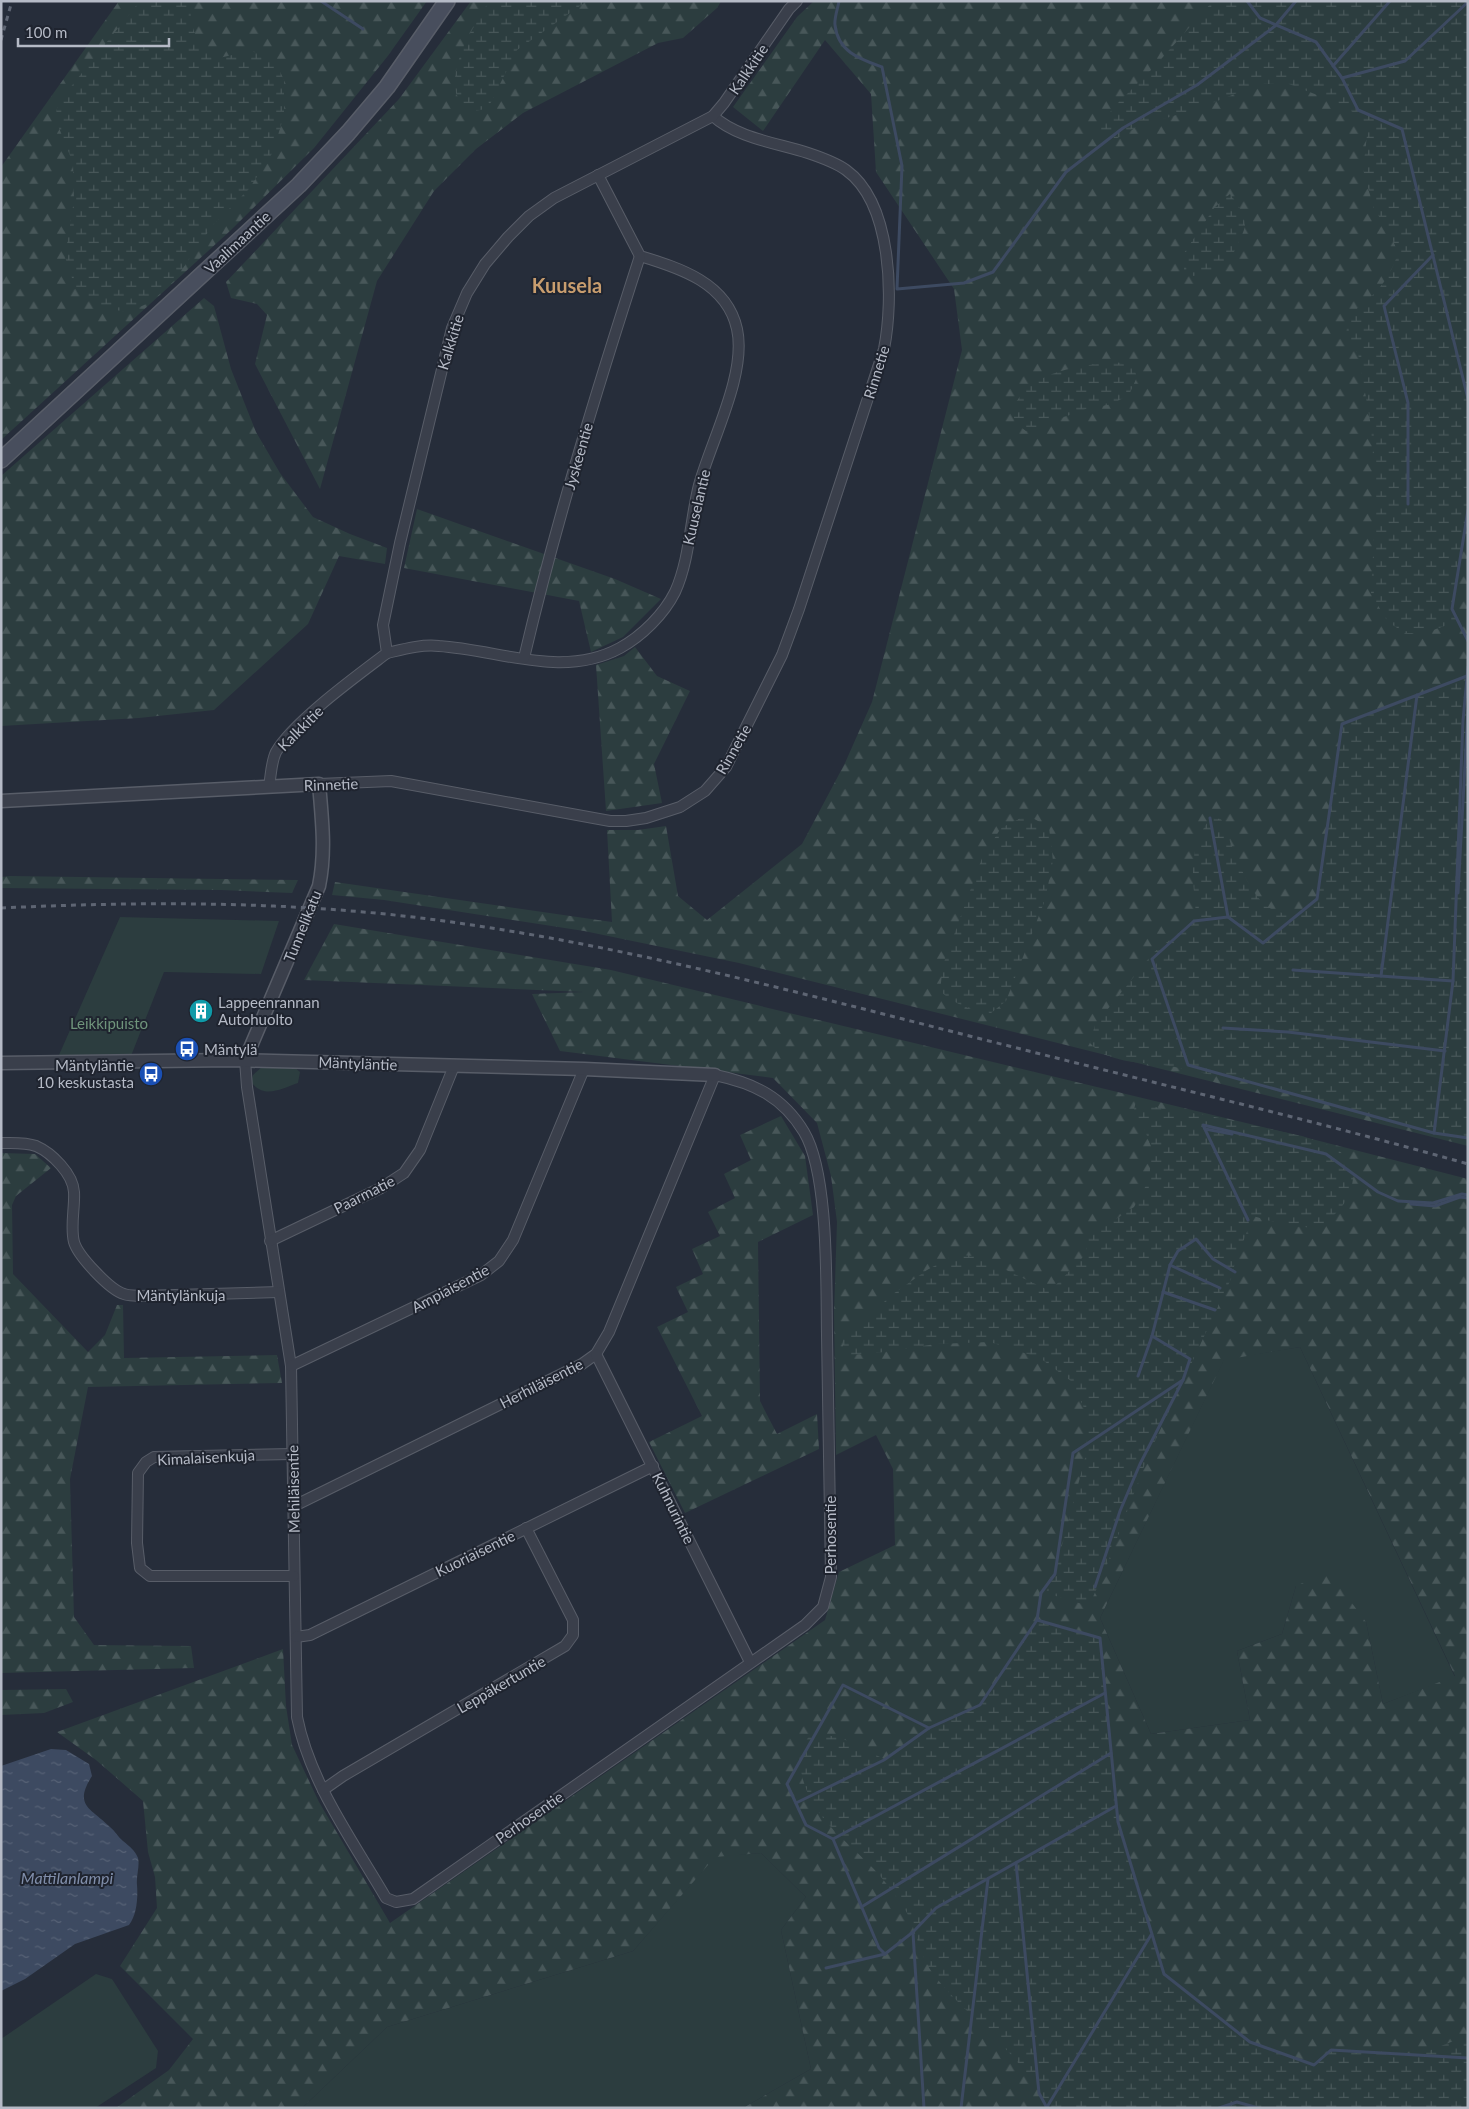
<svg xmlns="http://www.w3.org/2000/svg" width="1469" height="2109" viewBox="0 0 1469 2109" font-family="Lato,sans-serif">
  <defs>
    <pattern id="forest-firs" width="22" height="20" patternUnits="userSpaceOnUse" patternTransform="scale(1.25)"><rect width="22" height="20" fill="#2c3d3f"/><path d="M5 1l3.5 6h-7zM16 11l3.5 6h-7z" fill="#485759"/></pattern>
    <pattern id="wetland-marsh" width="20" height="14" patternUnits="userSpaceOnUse" patternTransform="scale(1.25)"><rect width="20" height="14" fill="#2c3d3f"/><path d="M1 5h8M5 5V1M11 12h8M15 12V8" fill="none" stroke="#485759"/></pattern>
    <pattern id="water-ripples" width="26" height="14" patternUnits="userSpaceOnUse" patternTransform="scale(1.25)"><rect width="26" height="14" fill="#3d4a61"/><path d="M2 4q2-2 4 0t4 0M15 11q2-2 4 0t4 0" fill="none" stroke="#576276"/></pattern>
  </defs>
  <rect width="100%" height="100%" fill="#262d3a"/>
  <g fill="#2c3d3f">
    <polygon points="120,917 279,921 261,974 164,972 131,1056 59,1055"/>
    <path d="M264,1065L293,1066L300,1072L298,1083C281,1089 264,1099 251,1082L253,1075Z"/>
    <polygon points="1300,1347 1455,1677 1383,1704 1366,1622 1296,1586 1282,1634 1237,1651 1250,1720 1151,1734 1100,1618 1224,1359"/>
    <polygon points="761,1853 806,1897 781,1930 811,2069 743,2108 302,2108 387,2027 633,1951 715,1856"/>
    <polygon points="96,1974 112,1979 158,2051 156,2068 95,2108 1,2108 1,2039"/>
  </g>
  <g fill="url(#forest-firs)" fill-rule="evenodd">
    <polygon points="119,1 427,1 387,57 314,148 230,231 1,440 1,167"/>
    <polygon points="471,1 721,1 717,8 683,38 658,43 523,113 476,149 434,191 377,281 320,489 255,364 267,315 257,304 231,298 226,282 399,99"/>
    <polygon points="814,1 1468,1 1468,1146 739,963 584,931 384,900 332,895 335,882 612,922 607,830 638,830 666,826 678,896 707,920 802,844 845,763 872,702 962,350 954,289 876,172 871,94 825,40 763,131 733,107 797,17"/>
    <polygon points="204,298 214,306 231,369 256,432 280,473 313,517 350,534 387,548 385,564 339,556 308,624 214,710 139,718 1,726 1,476"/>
    <polygon points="417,509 615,579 661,599 623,637 591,652 579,601 404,568"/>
    <polygon points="635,647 657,676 690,691 654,764 662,803 606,811 596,665 624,656"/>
    <polygon points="10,876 298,880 292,893 221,890 1,888 1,877"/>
    <path d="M334,924L611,970L1304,1137L1468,1179V2108H743L811,2069L781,1930L806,1897L761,1853L715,1857L633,1951L387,2027L302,2108H116L169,2070L193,2039L120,1966L157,1908L155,1877L148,1852L143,1801L96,1760L57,1732L283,1649L286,1706L292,1745L319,1802L390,1923L825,1620L839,1572L895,1545L893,1469L876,1435L836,1455L834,1313L837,1222L831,1176L817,1123L773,1078L560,1051L532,994L584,992L304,980ZM1300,1347L1455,1676L1383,1704L1366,1622L1328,1571L1296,1586L1282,1634L1237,1651L1250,1720L1151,1734L1100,1618L1224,1360Z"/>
    <polygon points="781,1116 805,1156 813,1215 758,1242 760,1401 777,1434 817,1414 819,1449 685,1513 649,1442 702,1416 657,1327 688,1312 676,1287 703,1274 692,1249 720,1236 708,1212 735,1198 724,1174 751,1160 740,1135"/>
    <polygon points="1,1153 35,1154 51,1168 16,1196 12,1205 13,1274 88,1352 105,1335 117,1305 123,1305 124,1358 277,1355 282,1383 88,1387 70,1479 74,1617 94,1645 191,1646 194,1668 1,1673"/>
    <polygon points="66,1689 73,1702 44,1713 1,1715 1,1690"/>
  </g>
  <g fill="url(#wetland-marsh)">
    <path d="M140,1H191C189,29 196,40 214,59L251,51L274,59L284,80V115L273,152L249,189L213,225L174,281L151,302L128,312L97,307L75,287L65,257L74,200L73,163L55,118L58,104L73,84Z"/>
    <path d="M489,1H587L517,50L488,108L468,113C465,107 458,99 456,93C450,61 474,27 489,1Z"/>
    <path d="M1213,1H1468V510L1452,609L1458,621L1425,633H1405L1388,622L1371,594L1376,498L1371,426L1358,353L1346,337L1348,316C1373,296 1388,284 1398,253L1390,233L1374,209L1363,170L1367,135L1358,115L1335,102L1289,84H1260L1202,107L1137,127L1112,141L1100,135V124L1118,103L1154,67Z"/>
    <path d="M1230,194C1237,203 1245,214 1245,226C1244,231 1241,237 1239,241C1229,268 1212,277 1184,276V253L1215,207Z"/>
    <path d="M1116,362L1133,366L1137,377L1129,395L1112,404L1086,409L1026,431L1015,423L1012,407C1018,400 1023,391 1030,386C1051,369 1091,364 1116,362Z"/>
    <path d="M1468,667V1138C1399,1128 1332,1104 1265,1086C1235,1079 1205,1074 1175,1067C1148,1061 1110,1066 1090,1043L1095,1025L1153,953L1185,928L1196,914C1193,876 1187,851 1210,818L1221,819C1238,855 1258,948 1317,899L1342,724L1467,676Z"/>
    <path d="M1027,815L1049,827L1053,861L1045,900L1006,1001L991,1013C971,1011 956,1005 940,991L943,965L982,858L1001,828Z"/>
    <path d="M1136,1101L1169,1111L1201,1114L1302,1136L1337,1148L1354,1167C1353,1199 1342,1209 1319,1228L1288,1226L1253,1216L1235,1263L1231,1279L1148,1456L1105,1570L1089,1606L1046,1593L1064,1539L1085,1458L1088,1416L1071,1381L1040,1358L990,1342L936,1344L870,1354L843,1355V1338L893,1294L927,1270L954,1255L977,1256L1050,1291L1085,1255L1088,1238L1134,1207L1149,1180L1152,1149L1144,1128L1133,1114Z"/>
    <path d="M1037,1620L1100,1638L1118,1822L1164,1974L1250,2042L1314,2065L1331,2050L1419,2055L1451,2042L1468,2041V2108H1047C1042,2098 1037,2087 1030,2078C1003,2040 963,2012 934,1975C920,1957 917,1933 907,1913C901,1902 892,1891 885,1882C858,1847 818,1827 804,1783C798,1764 798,1754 809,1736C837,1731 860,1747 884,1759L929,1728L980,1705Z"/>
  </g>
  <path fill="url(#water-ripples)" d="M51,1749L66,1750L89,1764L92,1776C73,1806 91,1808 110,1827C115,1831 118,1837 123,1841C129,1846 135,1850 138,1858C140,1866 136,1876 137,1885C138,1897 137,1915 129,1925L75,1944L25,1979L1,1991V1766Z"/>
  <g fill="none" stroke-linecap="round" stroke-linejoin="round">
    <g stroke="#3d4a61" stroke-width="3">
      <polyline points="321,1 363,29"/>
      <path d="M839,1C838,8 834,18 835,25C838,52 860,59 882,67L902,166L897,289L964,283L993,272L1066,172L1123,128L1197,85L1275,26L1296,1"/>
      <polyline points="1247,1 1260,18 1316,42 1342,78 1358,110 1402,129 1468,399"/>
      <polyline points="1333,66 1390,1"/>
      <polyline points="1342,78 1405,61 1468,2"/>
      <polyline points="1408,504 1408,403 1384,306 1433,255"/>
      <polyline points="1468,510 1452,609 1468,641"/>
      <polyline points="1210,818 1228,917 1263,943 1317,899 1342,724 1467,676"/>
      <polyline points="1458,893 1468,710"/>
      <polyline points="1228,917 1194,921 1152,959 1188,1065 1434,1133 1468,1138"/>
      <polyline points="1293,970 1453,981"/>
      <polyline points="1381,976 1417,695"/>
      <polyline points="1223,1028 1288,1032 1445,1051"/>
      <polyline points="1205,1129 1232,1134"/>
      <polyline points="1434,1133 1453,981 1463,721 1468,667"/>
      <polyline points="1411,1204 1435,1206 1460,1197 1468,1198"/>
      <polyline points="1248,1220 1203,1125 1326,1154 1378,1192 1398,1201 1433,1203 1462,1194 1468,1195"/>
      <polyline points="1170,1265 1220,1288"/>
      <polyline points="1163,1292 1215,1310"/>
      <polyline points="1138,1376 1152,1336 1170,1265 1178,1251 1196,1239 1213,1259 1235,1272"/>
      <polyline points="1095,1587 1120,1511 1140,1464 1183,1380 1190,1359 1152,1336"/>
      <polyline points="1037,1620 1100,1638 1118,1822 1164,1974 1250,2042 1314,2065 1331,2050 1468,2058"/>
      <polyline points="796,1803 884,1760 929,1728 980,1705 1037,1620 1041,1593 1055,1574 1073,1453 1183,1380"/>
      <polyline points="833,1839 1105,1693"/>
      <polyline points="1016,1863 1039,2093 1047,2108"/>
      <polyline points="863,1906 1111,1753"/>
      <polyline points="913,1933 924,2108"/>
      <polyline points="885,1954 879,1948 833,1839 806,1825 787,1784 843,1685 929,1728"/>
      <polyline points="826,1968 885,1954 913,1932 936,1908 1116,1806"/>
      <polyline points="1047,2107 1151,1935"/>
      <polyline points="961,2108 988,1879"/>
      <polyline points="1219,2108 1237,2102 1258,2108"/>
    </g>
    <g stroke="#585d68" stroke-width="12">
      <g id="minor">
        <path d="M387,653C404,649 422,644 439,646C500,650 563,679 620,648C642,636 664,614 675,592C690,559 690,520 699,485C711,441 747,374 737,329C727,283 680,268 640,256L598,175"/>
        <path d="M524,658C556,522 597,389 640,256"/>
        <path d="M319,784L391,781L610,821H626L646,818L680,807L705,791L726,767L782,655L799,609L884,349C894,298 892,203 846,170C835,162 820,157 808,153C777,143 737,138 713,116"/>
        <path d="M269,786C271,776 271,762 276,752C293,722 358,675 387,653L383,625L400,543L452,328L467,293L485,264L508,237L529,216L554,198L713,116L724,103L789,9L797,1"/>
        <path d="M245,1060L247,1087L291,1366L297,1717C310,1783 353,1841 386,1898L396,1902L413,1899L805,1625L823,1607L831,1577C830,1496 828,1415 827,1335C826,1284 829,1174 804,1132C783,1097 754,1083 715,1075L609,1332L596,1354L582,1364L294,1506"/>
        <path d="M1,1143C12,1143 25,1142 36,1146C52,1153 73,1174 74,1192C75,1207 70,1227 74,1242C78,1256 110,1290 124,1294C129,1296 135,1295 139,1296L279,1292"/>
        <polyline points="270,1241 381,1188 404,1173 420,1150 454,1066"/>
        <polyline points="596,1354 750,1662"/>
        <polyline points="291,1366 481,1275 499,1261 513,1240 584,1069"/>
        <polyline points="292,1454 154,1457 146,1462 138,1473 137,1543 140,1568 150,1576 294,1576"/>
        <polyline points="296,1637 310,1635 653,1466"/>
        <polyline points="323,1790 343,1776 565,1646 573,1635 573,1620 526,1528"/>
      </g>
    </g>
    <g stroke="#585d68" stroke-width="15">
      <g id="tertiary">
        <path d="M1,801L319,784C322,819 326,852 319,886L245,1060"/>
        <polyline points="1,1063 231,1060 584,1069 715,1075"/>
      </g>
    </g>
    <g stroke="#585d68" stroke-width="18">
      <polyline id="secondary" points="1,460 299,185 348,133 387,87 447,1"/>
    </g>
    <use href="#minor" stroke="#3a3f4b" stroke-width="10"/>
    <use href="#tertiary" stroke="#3a3f4b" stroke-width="12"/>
    <use href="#secondary" stroke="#484e5d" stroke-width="15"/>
    <g stroke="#5e6573" stroke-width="3" stroke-dasharray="5 5" stroke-linecap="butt">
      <polyline points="1,40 12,1"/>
      <path d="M1,908C149,901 297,901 444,921C635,947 822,999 1009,1046C1162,1085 1316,1121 1468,1164"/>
    </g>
  </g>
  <defs>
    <g id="building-disc" transform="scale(1.25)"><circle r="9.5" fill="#0f9aa8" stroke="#1f242f"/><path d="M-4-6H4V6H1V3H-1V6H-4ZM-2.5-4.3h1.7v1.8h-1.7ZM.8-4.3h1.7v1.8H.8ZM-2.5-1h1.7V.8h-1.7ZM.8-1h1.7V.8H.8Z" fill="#fff"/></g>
    <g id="bus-disc" transform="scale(1.25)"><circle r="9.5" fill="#1a4fb4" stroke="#1f242f"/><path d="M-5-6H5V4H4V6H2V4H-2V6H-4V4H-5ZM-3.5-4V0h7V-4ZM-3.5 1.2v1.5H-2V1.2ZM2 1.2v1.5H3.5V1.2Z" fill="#fff"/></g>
  </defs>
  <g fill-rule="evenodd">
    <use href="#building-disc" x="201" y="1011"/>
    <use href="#bus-disc" x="187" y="1049"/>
    <use href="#bus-disc" x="151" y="1074"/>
  </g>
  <g text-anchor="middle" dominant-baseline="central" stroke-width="4" stroke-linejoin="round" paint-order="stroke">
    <g font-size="15" fill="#b5bac6" stroke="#1f242f">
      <text transform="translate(748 69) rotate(-56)">Kalkkitie</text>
      <text transform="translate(237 242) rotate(-43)">Vaalimaantie</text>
      <text transform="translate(450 342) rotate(-73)">Kalkkitie</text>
      <text transform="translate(876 372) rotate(-73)">Rinnetie</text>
      <text transform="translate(578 456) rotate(-74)">Jyskeentie</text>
      <text transform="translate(696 507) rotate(-77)">Kuuselantie</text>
      <text transform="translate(300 728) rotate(-45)">Kalkkitie</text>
      <text transform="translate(733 749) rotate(-60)">Rinnetie</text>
      <text transform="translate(331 784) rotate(-2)">Rinnetie</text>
      <text transform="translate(302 926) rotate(-68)">Tunnelikatu</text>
      <text transform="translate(358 1063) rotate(2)">Mäntyläntie</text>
      <text transform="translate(364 1194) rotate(-27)">Paarmatie</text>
      <text transform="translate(450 1288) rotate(-28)">Ampiaisentie</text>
      <text x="181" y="1295">Mäntylänkuja</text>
      <text transform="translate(541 1383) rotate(-27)">Herhiläisentie</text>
      <text transform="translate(206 1457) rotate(-3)">Kimalaisenkuja</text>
      <text transform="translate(293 1489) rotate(-91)">Mehiläisentie</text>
      <text transform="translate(674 1508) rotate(64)">Kuhnurintie</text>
      <text transform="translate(830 1535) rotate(-90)">Perhosentie</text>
      <text transform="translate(475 1553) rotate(-26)">Kuoriaisentie</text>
      <text transform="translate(501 1684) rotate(-30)">Leppäkertuntie</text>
      <text transform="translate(529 1817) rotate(-35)">Perhosentie</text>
    </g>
    <g font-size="15" fill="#b5bac6" stroke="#1f242f" text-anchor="start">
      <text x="218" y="1002">Lappeenrannan<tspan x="218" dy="17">Autohuolto</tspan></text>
      <text x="204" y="1049">Mäntylä</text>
      <text x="134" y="1065" text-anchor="end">Mäntyläntie<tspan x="134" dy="17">10 keskustasta</tspan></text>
    </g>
    <g font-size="15" fill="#6f947b" stroke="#1f242f">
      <text x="109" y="1023">Leikkipuisto</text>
    </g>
    <g font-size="16" font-style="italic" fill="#808eaa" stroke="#1f242f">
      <text x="67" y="1877">Mattilanlampi</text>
    </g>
    <g font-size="20" font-weight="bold" fill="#c89d6e" stroke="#1f242f">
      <text x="567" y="285">Kuusela</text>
    </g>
  </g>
  <rect width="1469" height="2109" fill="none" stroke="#b5bac6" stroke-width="5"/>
  <path d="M18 38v8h151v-8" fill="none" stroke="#b5bac6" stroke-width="2.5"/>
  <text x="25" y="38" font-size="15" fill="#b5bac6" stroke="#1f242f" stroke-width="4" paint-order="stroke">100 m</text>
</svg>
